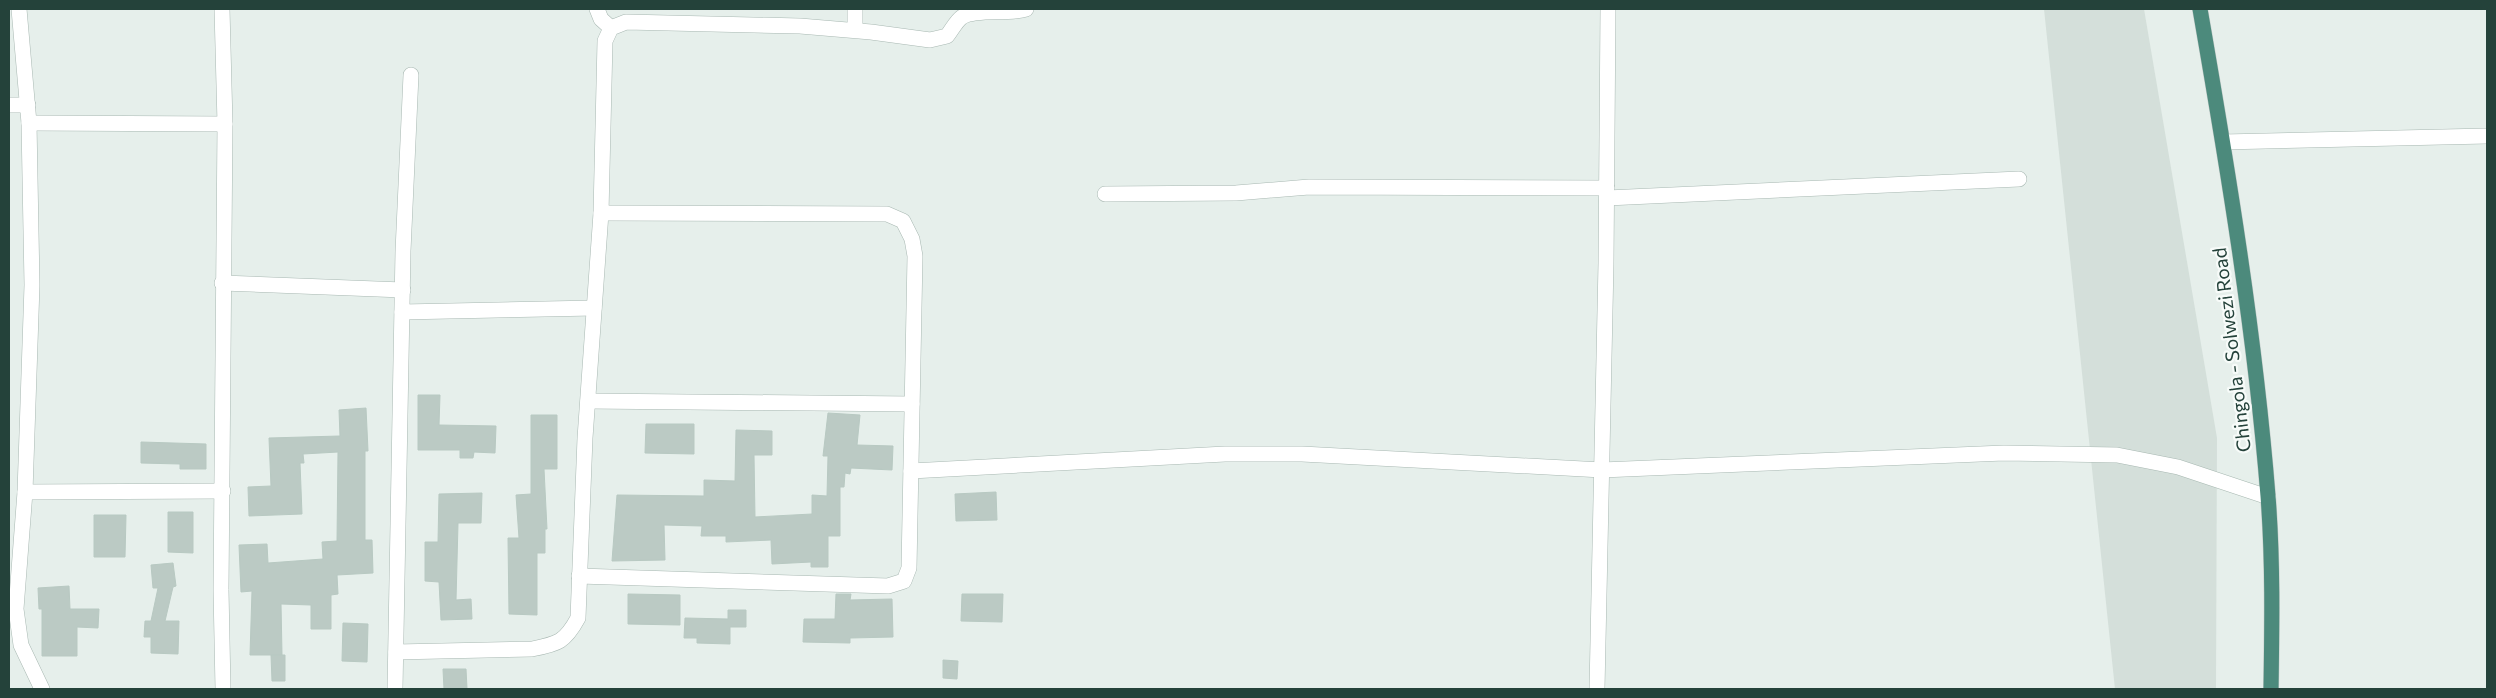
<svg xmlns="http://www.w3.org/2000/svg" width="2496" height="698" viewBox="0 0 2496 698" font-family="Commissioner,sans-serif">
  <rect width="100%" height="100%" fill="#e6efeb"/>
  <polygon fill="#d4dfda" points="2044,9 2144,9 2217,438 2216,689 2115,689"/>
  <g fill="#bbcac4" stroke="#b8c9c2">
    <polygon points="418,395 440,395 439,425 496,426 495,453 474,452 473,458 460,458 460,450 418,450"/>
    <polygon points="366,408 368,451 365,451 365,540 372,540 373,573 337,575 338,594 331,595 331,629 311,629 311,605 281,604 282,655 250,655 252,591 241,592 239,545 267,544 268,563 323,559 322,542 337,541 338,452 303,454 304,463 300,463 302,514 249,516 248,487 271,486 269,438 340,436 339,410"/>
    <polygon points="828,413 860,415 857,445 893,446 892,470 851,468 850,474 845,473 844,487 840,487 840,536 828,536 828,567 811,567 811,562 772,564 771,540 726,542 726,536 701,536 702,526 664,525 665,560 612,561 617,495 704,496 704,480 735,481 736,430 772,431 772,455 754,455 755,517 812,514 812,495 827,496 828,456 823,456"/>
    <polygon points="531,415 557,415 557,469 544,469 547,529 545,529 545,553 537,553 537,615 509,614 508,538 519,538 516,495 531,494"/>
    <polygon points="646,424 694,424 694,454 645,453"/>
    <polygon points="141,442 206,444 206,469 180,469 180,464 141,463"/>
    <polygon points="996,492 997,520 956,521 955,494"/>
    <polygon points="482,493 481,523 458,523 456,600 471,599 472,619 441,620 439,582 425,581 425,542 438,542 439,494"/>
    <polygon points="168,512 193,512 193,553 168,552"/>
    <polygon points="94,515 126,515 125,557 94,557"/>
    <polygon points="173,563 176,586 173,587 165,621 179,621 178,654 151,653 151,637 144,637 145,621 151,621 158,588 153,588 151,565"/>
    <polygon points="69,586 70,609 99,609 98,628 77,627 77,656 42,656 42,609 39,609 38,588"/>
    <polygon points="628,594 680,595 680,625 628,624"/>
    <polygon points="836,594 851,594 850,600 892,599 893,637 850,638 850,643 803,642 804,619 835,619"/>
    <polygon points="962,594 1003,594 1002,622 961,621"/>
    <polygon points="728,610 746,610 746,627 730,627 730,644 697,643 697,638 684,638 685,618 728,619"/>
    <polygon points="343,623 368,624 367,662 342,661"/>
    <polygon points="271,655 285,655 285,681 272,681"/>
    <polygon points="943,660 958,661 957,679 943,678"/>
    <polygon points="443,669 466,669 467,689 444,689"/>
  </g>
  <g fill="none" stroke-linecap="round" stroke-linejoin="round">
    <g stroke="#a8b8b2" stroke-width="16">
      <g id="minor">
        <polyline points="19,9 29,123 32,285 25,492 16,609 21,645 42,689"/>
        <polyline points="222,9 225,124 221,590 223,689"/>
        <polyline points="597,9 601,19 611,28"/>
        <polyline points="855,9 855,30"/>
        <polyline points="9,105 28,105"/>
        <polyline points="29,123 225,124"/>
        <polyline points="2223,142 2487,136"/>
        <polyline points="1105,194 1236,193 1309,187 1607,188"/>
        <polyline points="1607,198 2019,179"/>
        <polyline points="222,283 403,290"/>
        <polyline points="402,312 594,308"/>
        <polyline points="588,401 912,404"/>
        <polyline points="911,471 1225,454 1302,454 1602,470 2004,453 2117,455 2178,467 2268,497"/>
        <polyline points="25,492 223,491"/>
        <polyline points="579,576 888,586 904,581 909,568 915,256 912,239 903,221 887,214 601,213"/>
        <path d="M396,652L532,649C558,644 565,642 578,618L585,438L601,213L605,41L611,28L626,22L800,26L871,32L930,40L947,36C952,30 956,21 962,17C977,8 1007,15 1026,9"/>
        <polyline points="395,689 403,251 411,75"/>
        <polyline points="1597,689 1606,263 1608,9"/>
      </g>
    </g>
    <g stroke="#c2cac8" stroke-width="16">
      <path id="trunk" d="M2200,9C2228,170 2255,333 2268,496C2273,560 2272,625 2271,689"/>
    </g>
    <use href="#minor" stroke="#fff" stroke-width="15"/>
    <use href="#trunk" stroke="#4c8a7c" stroke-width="15"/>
  </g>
  <g text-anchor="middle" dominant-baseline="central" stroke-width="4.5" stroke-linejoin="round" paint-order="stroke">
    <g font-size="19" fill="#24423a" stroke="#f7fbf9">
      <text transform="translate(2231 350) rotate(-97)">Chingola - Solwezi Road</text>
    </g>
  </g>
  <rect width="2496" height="698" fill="none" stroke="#24423a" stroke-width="20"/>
</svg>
